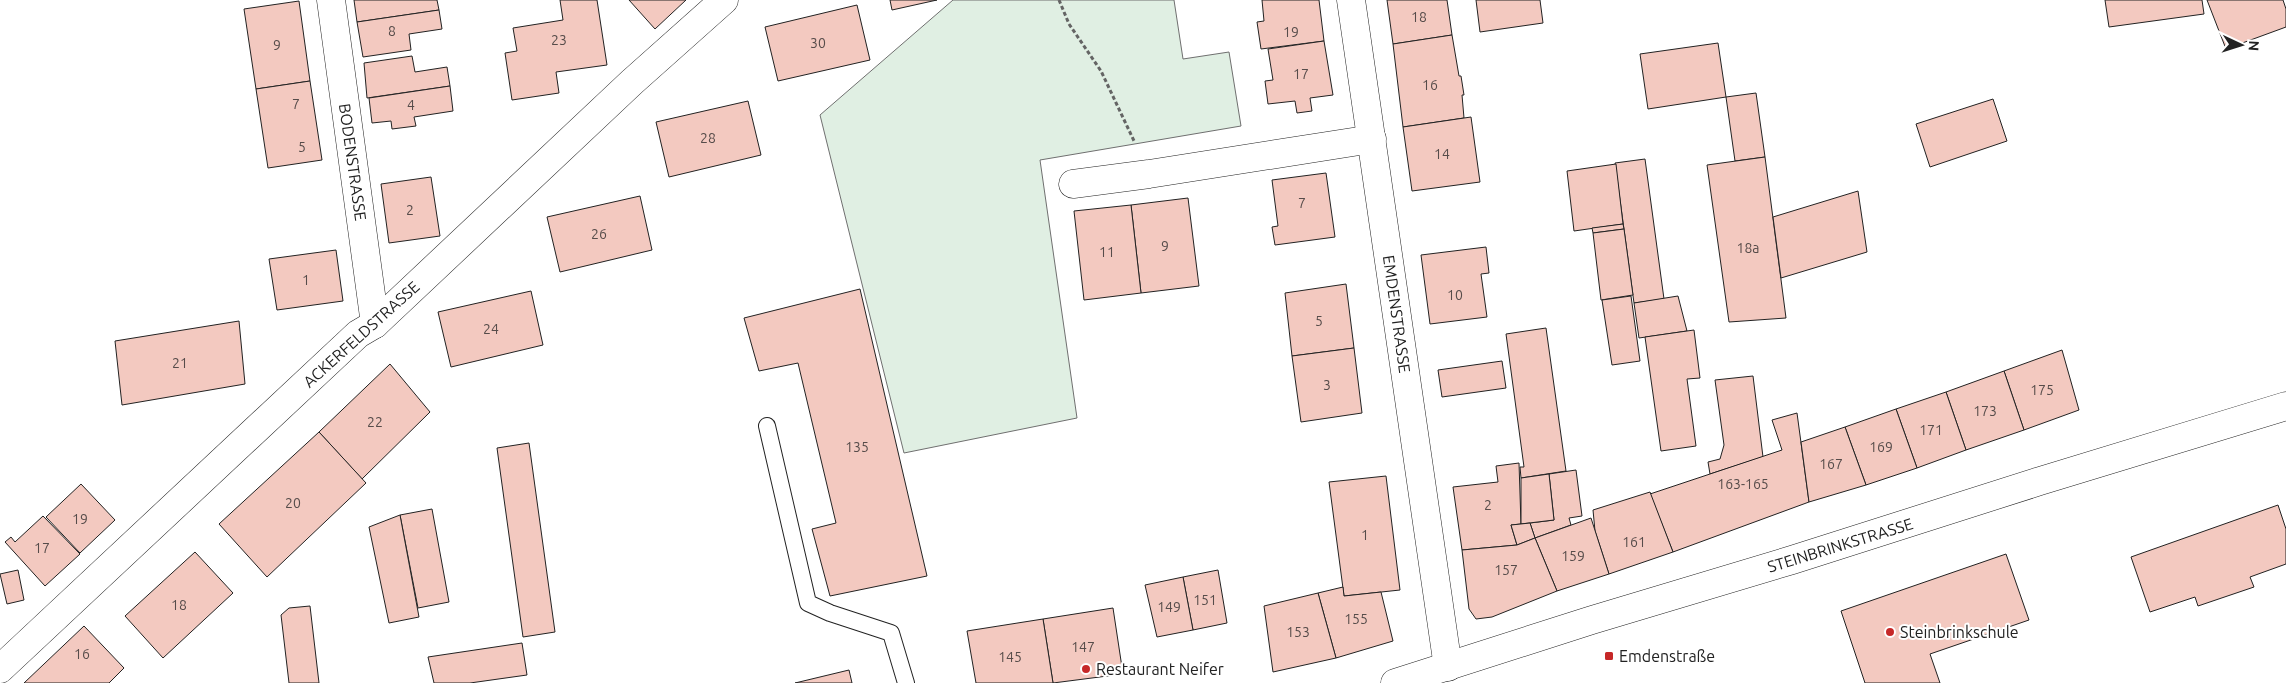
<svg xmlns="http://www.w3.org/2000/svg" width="2286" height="683" viewBox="0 0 2286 683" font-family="Ubuntu,sans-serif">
  <rect width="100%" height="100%" fill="#fff"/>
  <polygon fill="#e0efe3" stroke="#6f6f6f" points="953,0 1174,0 1183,59 1229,52 1241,126 1040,160 1077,418 904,453 820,115"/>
  <g fill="#f3c9c0" stroke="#222">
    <polygon points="354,0 437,0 439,10 357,22"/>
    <polygon points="560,0 597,0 607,65 556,72 559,93 512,100 505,53 517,51 513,28 563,20"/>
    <polygon points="629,0 686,0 655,29"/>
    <polygon points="890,0 937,0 892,10"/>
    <polygon points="1262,0 1319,0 1324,41 1261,49 1257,22 1264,21"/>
    <polygon points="1387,0 1447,0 1452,35 1393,44"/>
    <polygon points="1476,0 1540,0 1543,23 1480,32"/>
    <polygon points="2105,0 2202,0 2204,14 2109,27"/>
    <polygon points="2207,0 2283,0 2286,9 2286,27 2226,49"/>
    <polygon points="299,1 310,81 256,89 244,9"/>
    <polygon points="857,5 870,60 778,81 765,27"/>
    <polygon points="439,10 442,29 409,34 411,50 363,57 357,22"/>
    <polygon points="1452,35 1459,76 1461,76 1464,95 1462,95 1464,118 1403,127 1393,44"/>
    <polygon points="1324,41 1333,95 1310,98 1312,111 1297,113 1295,101 1268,104 1265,81 1273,80 1268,49"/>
    <polygon points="1718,43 1726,97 1648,109 1640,54"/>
    <polygon points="412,56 415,72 447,67 450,86 367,98 364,63"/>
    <polygon points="310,81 322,160 268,168 256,89"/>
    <polygon points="450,86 453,111 414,117 416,126 392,129 391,121 372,123 369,98"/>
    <polygon points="1756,93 1765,157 1735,161 1726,97"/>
    <polygon points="1993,99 2007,141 1930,167 1916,124"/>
    <polygon points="748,101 761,155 669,177 656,122"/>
    <polygon points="1471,117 1480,182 1412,191 1403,127"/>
    <polygon points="1765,157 1786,318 1729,322 1707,165"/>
    <polygon points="1645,159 1664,299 1634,303 1615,163"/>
    <polygon points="1616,164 1623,224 1574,231 1567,171"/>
    <polygon points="1326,173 1335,237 1275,245 1272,227 1278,226 1272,180"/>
    <polygon points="431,177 440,236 389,243 381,184"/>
    <polygon points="1858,191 1867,252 1781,278 1773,217"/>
    <polygon points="640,196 652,250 560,272 547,217"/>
    <polygon points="1188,198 1199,286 1141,293 1131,205"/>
    <polygon points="1131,205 1141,293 1084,300 1074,211"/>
    <polygon points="1623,224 1624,229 1593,233 1592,228"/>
    <polygon points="1624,229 1633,295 1601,300 1593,233"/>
    <polygon points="1486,247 1489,273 1481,274 1487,317 1430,324 1421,255"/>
    <polygon points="336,250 343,301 277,310 269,259"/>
    <polygon points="1346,284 1354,348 1292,356 1285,293"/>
    <polygon points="860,289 927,576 830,596 812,529 836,523 798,363 759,371 744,318"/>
    <polygon points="531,291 543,345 451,367 438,312"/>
    <polygon points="1631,296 1640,361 1612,365 1602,300"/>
    <polygon points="1678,296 1687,331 1639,338 1634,303"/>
    <polygon points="239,321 245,384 122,405 115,341"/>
    <polygon points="1546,328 1566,471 1521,478 1520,467 1524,467 1506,334"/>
    <polygon points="1694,330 1700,378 1687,379 1696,446 1661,451 1645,337"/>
    <polygon points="1354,348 1362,413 1301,422 1292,356"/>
    <polygon points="2062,350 2079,410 2024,430 2004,371"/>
    <polygon points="1502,361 1506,388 1442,397 1438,370"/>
    <polygon points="390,364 430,412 362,479 319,432"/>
    <polygon points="2004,371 2024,430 1966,450 1946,392"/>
    <polygon points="1753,376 1763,457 1710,474 1708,462 1720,459 1724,445 1715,380"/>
    <polygon points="1946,392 1966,450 1917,468 1896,409"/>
    <polygon points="1896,409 1917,468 1866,485 1845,427"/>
    <polygon points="1797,413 1809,502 1673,552 1650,494 1782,450 1772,420"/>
    <polygon points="1845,427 1866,485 1809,502 1801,442"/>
    <polygon points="319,432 366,483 267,577 219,524"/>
    <polygon points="529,443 555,632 523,637 497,448"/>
    <polygon points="1519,463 1521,524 1511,525 1517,545 1462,550 1453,487 1498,482 1496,466"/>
    <polygon points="1576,470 1582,516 1569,518 1571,525 1535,538 1530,523 1554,520 1549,474"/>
    <polygon points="1549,474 1554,520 1521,524 1521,478"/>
    <polygon points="1386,476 1400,590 1344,596 1329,482"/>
    <polygon points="81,484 115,520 80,553 46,517"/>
    <polygon points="1650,492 1673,552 1609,574 1595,531 1593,510"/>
    <polygon points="2278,505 2286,529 2286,564 2250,577 2254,587 2198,606 2195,597 2150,612 2131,557"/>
    <polygon points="432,509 449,602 418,608 400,515"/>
    <polygon points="400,515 419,617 389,623 369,527"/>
    <polygon points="43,516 80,554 45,586 5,542 11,537 15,542"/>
    <polygon points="1591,518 1609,574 1557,591 1535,538"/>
    <polygon points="1530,523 1535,538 1517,545 1511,525"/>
    <polygon points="1535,538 1557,591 1492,617 1476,619 1469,609 1462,550 1517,545"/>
    <polygon points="195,552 233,593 163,658 125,616"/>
    <polygon points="2006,554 2029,620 1930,654 1940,683 1865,683 1841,611"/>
    <polygon points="18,570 24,600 7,604 0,574"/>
    <polygon points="1218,570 1227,623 1193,630 1183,577"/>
    <polygon points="1183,577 1193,630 1157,637 1145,585"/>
    <polygon points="1343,587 1344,596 1381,592 1393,641 1336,658 1318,593"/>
    <polygon points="1318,593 1336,658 1273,672 1264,606"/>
    <polygon points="310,606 319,683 289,683 281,615 289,608"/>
    <polygon points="1113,608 1123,674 1053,683 1043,619"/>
    <polygon points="1043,619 1053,683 976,683 967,631"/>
    <polygon points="84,626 124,668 109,683 24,683"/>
    <polygon points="522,643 527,675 470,683 434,683 428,657"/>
    <polygon points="849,670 852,683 795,683"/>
  </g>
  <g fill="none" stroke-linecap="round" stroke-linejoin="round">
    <g stroke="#222" stroke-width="18">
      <polyline id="service" points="767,426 808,603 830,613 891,633 906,683"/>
    </g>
    <g stroke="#222" stroke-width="29">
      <g id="minor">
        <polyline points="331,0 375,324"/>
        <polyline points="1351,0 1448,667"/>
        <polyline points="1073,184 1149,174 1372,139"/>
        <polyline points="0,669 358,334 375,324 632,82 724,0"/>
      </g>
    </g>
    <g stroke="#222" stroke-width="29">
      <polyline id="tertiary" points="1395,683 1592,620 1792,560 2040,481 2286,406"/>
    </g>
    <polyline stroke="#646464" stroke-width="3" stroke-dasharray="4 2.5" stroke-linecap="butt" points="1059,0 1069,24 1101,71 1135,143"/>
    <use href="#service" stroke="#fff" stroke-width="16"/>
    <use href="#minor" stroke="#fff" stroke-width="28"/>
    <use href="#tertiary" stroke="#fff" stroke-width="28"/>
  </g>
  <g fill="#c62828" stroke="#fff" stroke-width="2">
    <circle cx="1890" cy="632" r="5"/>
    <rect x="1604" y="651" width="10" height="10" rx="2.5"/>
    <circle cx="1086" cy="669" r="5"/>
  </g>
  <g text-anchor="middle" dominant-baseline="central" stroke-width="4" stroke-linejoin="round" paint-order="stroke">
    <g font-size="14" fill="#564c4a">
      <text x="1419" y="17">18</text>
      <text x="392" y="31">8</text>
      <text x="1291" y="32">19</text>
      <text x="559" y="40">23</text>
      <text x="818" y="43">30</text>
      <text x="277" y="45">9</text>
      <text x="1301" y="74">17</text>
      <text x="1430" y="85">16</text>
      <text x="296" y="104">7</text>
      <text x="411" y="105">4</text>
      <text x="708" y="138">28</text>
      <text x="302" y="147">5</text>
      <text x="1442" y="154">14</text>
      <text x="1302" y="203">7</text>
      <text x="410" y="210">2</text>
      <text x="599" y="234">26</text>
      <text x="1165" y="246">9</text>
      <text x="1748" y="248">18a</text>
      <text x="1107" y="252">11</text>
      <text x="306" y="280">1</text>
      <text x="1455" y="295">10</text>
      <text x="1319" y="321">5</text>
      <text x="491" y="329">24</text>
      <text x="180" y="363">21</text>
      <text x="1327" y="385">3</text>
      <text x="2042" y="390">175</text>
      <text x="1985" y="411">173</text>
      <text x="375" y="422">22</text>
      <text x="1931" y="430">171</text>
      <text x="857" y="447">135</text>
      <text x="1881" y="447">169</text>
      <text x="1831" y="464">167</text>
      <text x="1743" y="484">163-165</text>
      <text x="293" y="503">20</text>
      <text x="1488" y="505">2</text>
      <text x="80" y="519">19</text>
      <text x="1365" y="535">1</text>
      <text x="1634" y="542">161</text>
      <text x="42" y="548">17</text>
      <text x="1573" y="556">159</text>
      <text x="1506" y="570">157</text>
      <text x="1205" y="600">151</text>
      <text x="179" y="605">18</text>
      <text x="1169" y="607">149</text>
      <text x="1356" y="619">155</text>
      <text x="1298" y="632">153</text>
      <text x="1083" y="647">147</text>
      <text x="82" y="654">16</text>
      <text x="1010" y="657">145</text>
    </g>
    <g font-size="16" fill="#222" stroke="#fff">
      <text transform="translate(353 162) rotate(82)">BODENSTRASSE</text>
      <text transform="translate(1397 314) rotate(82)">EMDENSTRASSE</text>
      <text transform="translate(361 334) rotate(-42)">ACKERFELDSTRASSE</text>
      <text transform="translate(1840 545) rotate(-17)">STEINBRINKSTRASSE</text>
    </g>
    <g font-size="16" fill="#222" stroke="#fff" text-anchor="start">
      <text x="1900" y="632">Steinbrinkschule</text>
      <text x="1619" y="656">Emdenstraße</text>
      <text x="1096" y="669">Restaurant Neifer</text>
    </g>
  </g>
  <g transform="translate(2241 45) rotate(94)" stroke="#ffffff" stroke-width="4" paint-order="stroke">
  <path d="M0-4L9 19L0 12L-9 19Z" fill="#222222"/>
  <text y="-8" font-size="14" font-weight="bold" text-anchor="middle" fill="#222222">N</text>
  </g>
</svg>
